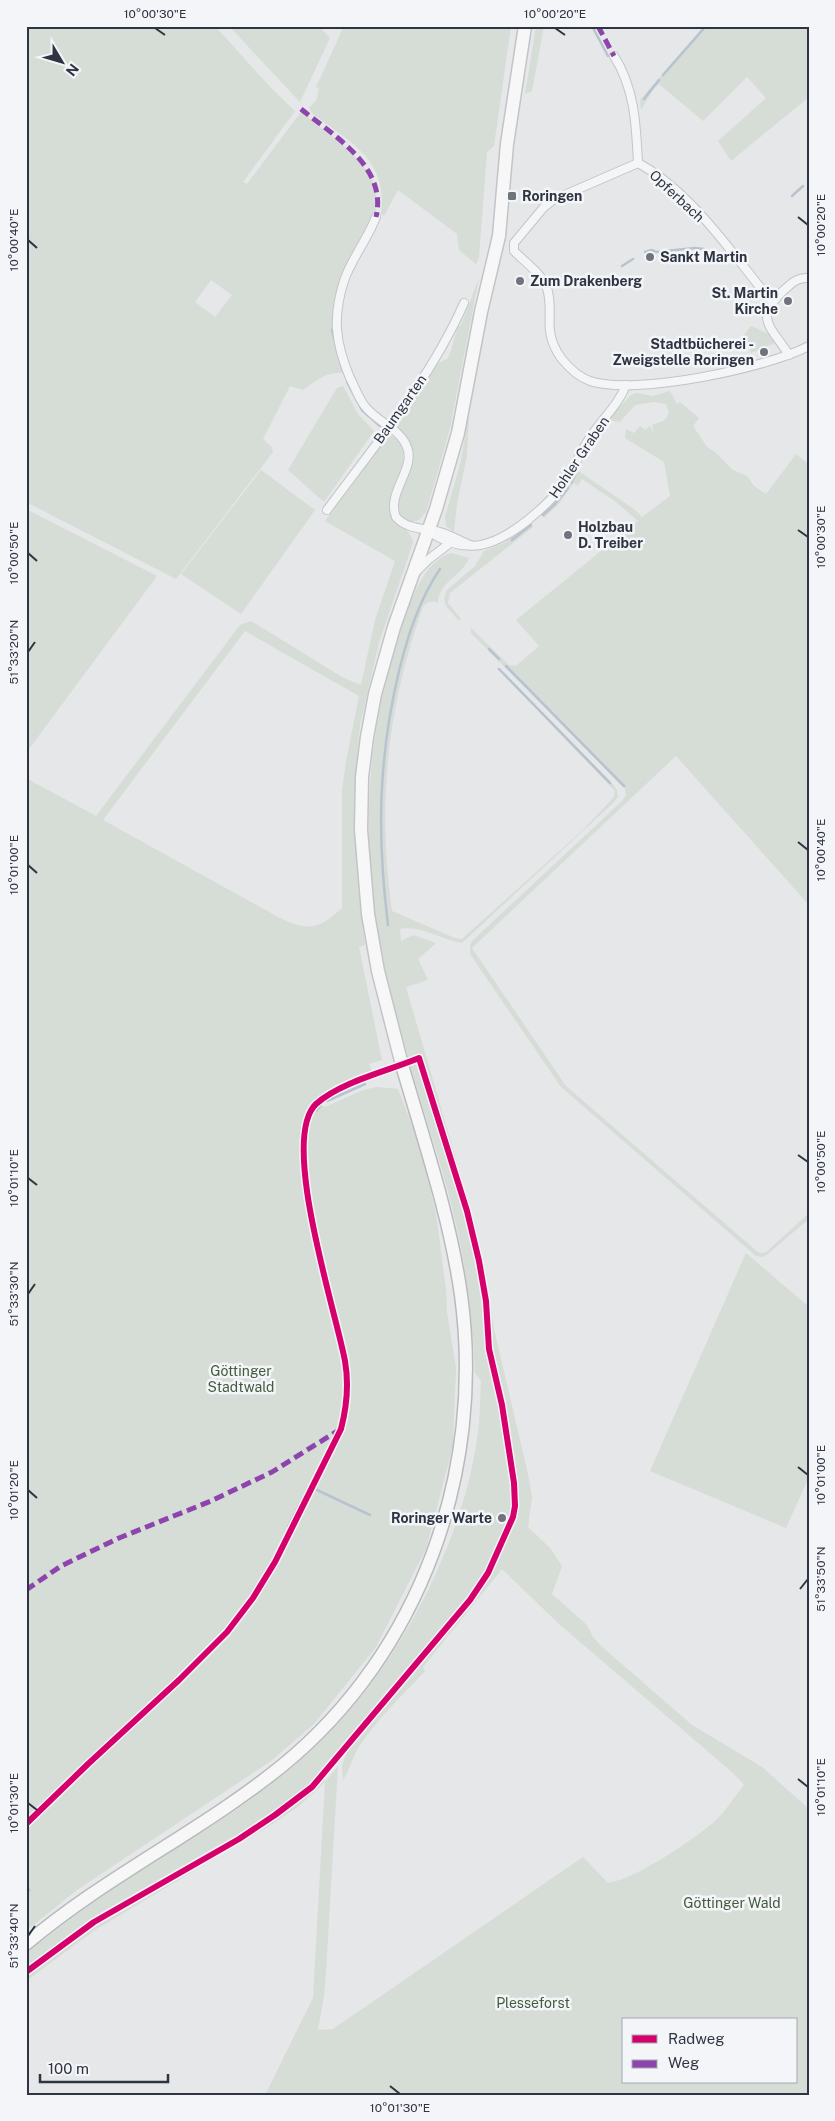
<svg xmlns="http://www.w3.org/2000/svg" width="835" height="2121" viewBox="0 0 835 2121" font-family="'Public Sans',sans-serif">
  <rect width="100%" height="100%" fill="#e5e7e9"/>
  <g fill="#d6dcd6" fill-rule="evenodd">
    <path d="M26,26H215L271,88L295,111L243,182L247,184L301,112C324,131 361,155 373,181C378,194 377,206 374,219L335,304L347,374C330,369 316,380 303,390L290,386L263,439L272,447L273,452L176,579L26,502ZM211,280L232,295L215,317L195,302Z"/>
    <polygon points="229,26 319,26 330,38 300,102"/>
    <path d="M344,26H511L494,146L487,152L479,258L476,264L459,250L457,234L398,190L384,216L381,214C388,159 351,143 313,114L309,108L317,99L319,88L316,87Z"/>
    <polygon points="536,26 544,26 532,91 525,94"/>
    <polygon points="704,26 809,26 809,97 731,161 718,141 766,98 747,77 703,121 659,84 654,88 641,110 640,100"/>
    <path d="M479,278L450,428L438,471L426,512L419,520L410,522L401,516C389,496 413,476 413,456C413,440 397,434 396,422L436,364C439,362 444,361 447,359C451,356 455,333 458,327L461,325Z"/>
    <polygon points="751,326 769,334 775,343 751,353 744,335"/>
    <polygon points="343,386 358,414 374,431 324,502 288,470 337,388"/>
    <polygon points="670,391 677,404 680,402 699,418 693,426 707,447 715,452 733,470 747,476 754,486 766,494 796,454 809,464 809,905 676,756 472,948 566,1086 759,1253 765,1253 809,1213 809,1219 764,1257 756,1256 561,1087 470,954 470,946 472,941 622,801 626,795 625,789 471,633 471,628 509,665 516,666 539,646 516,620 638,521 616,502 582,479 578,486 574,483 558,505 544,518 541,514 559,497 577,470 634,509 642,517 670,496 664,462 625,438 626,429 634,433 640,426 645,430 650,426 654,435 652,425 665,420 669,413 666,404 654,402 635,405 620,422 608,420 631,395 637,393 652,396"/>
    <polygon points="469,412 467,456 457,503 454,532 446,526 445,517 461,461"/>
    <path d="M390,435C419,451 392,481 391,505C389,523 412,527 413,543L379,643L360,725L355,778V816L358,883L365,945L359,947L382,1060L369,1064L372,1072L338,1084L313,1101L325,1107L363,1090L377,1087L398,1089L419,1143L436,1213L446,1290L447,1312L456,1368L453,1446L426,1549L376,1647L314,1724L271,1761L77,1890L26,1931V778L96,816L240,625L251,621L342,677L361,685L375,620L395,561L325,521L384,438ZM245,631L359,696L346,761L342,791V908C319,929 309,932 280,918L103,820Z"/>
    <polygon points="261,470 315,510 241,614 181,574"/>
    <polygon points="26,509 157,576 26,753"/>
    <polygon points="530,523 533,527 450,593 448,603 461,619 459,621 446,606 444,598 447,590 475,566 484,551 504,543"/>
    <path d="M451,553L469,558C462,576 438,582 438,603L434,601L426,603L423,607C387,708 377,804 392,911L455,938L462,939L584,829L614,797L615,791L501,672L502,671L612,783L617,790L618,797L612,804L462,943C442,940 421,925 400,929L401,941L413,935L436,943L418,959L428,980L406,987L477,1232L494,1329L528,1474L532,1497L528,1527L550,1548L562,1566L552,1594L587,1625L593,1637L600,1645L692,1725L762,1767L809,1809V2095H265L313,1998L325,1782L299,1806L274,1823L95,1930L26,1981V1974L94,1924L276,1816L302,1797L323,1778L326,1781L338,1766L326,1972L324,1996L318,2030L333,2029L583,1857L608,1883C636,1879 693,1840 715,1821C726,1811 735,1796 744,1785L733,1773L559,1624L502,1569L423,1667L425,1671C404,1694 371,1725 356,1752C351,1762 349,1771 343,1780L342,1765L349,1746L419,1663L416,1660L363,1721L321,1776L300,1794L238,1837L93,1921L26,1971V1954C61,1925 97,1899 135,1874C171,1850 210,1829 246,1803C271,1784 297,1765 320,1742C396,1669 459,1550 476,1446C480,1425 480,1402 481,1381L475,1373C473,1326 468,1280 458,1233C449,1190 435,1147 422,1105C409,1063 397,1020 387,977C359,864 363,739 401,629C410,603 422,562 451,553ZM624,2020H796V2082H624Z"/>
    <polygon points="746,1253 809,1307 809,1477 786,1528 650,1471"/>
  </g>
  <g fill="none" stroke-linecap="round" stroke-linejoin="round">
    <g stroke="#b8c3d0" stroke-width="2.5">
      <polyline points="592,26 608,56"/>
      <polyline points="663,75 706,26"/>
      <polyline points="644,99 659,80"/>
      <polyline points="792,196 803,186"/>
      <polyline points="645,252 652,250 656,252 695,248 704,249"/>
      <polyline points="622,266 633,259"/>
      <polyline points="332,330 342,368"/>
      <polyline points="347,382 362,410 380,426"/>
      <polyline points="571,483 575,475"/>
      <polyline points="543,515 555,504 568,488"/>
      <polyline points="512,540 531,525"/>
      <polyline points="489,649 499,659"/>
      <polyline points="506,666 624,786"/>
      <polyline points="499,669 610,783"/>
      <path d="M388,925C377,836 378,759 399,671C408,635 419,600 440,569"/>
      <polyline points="327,1101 365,1084"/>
      <polyline points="316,1111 321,1105"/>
      <polyline points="317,1490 370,1515"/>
      <polyline points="288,1527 309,1486"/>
      <polyline points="26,1886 29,1890"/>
    </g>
    <g stroke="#c3c5c7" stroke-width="10">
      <g id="minor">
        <path d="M614,56C635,89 636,125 638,163"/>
        <path d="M376,217C368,238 353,257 345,278C332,316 335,342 350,378C355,387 358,397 364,405C376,422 400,428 407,447C416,469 386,493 396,517C407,530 426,528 440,532C451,535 460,541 470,545"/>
        <path d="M772,302C733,255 692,192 638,163L553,200L544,207L514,243V251C525,262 542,274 547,288C555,315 541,329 561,358C569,368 578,377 590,381C635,396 767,368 809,346"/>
        <path d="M789,355C770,325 753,319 785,289C793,282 798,277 809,278"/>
        <path d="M327,510C376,444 431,378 464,303"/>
        <path d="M431,533C468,556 495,546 528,520C538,511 550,502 558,491C571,475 578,456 589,439C601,420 618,406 626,385"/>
        <polyline points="416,572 429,559 450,543"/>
      </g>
    </g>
    <g stroke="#c2c4c7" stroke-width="15">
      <polyline id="primary" points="402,1065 378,971 368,914 361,830 362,777 367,737 375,694 394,627 436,509 458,433 481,312 499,236 507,144 525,26"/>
    </g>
    <g stroke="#b8babd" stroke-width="15">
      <path id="trunk" d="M26,1944C106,1876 202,1831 283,1765C421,1652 485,1470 461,1295C450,1217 424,1141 402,1065"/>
    </g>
    <use href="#minor" stroke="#f4f5f6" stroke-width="8"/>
    <use href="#primary" stroke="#f7f7f8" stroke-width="12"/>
    <use href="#trunk" stroke="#f7f7f8" stroke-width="12"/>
    <g stroke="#8e44ad" stroke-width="5" stroke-dasharray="10 5" stroke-linecap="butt">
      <polyline points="598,26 614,56"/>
      <path d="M301,109C334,136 388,167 376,217"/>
      <polyline points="26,1590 61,1566 119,1538 211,1501 272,1472 339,1430"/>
    </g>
    <g stroke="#f4f5f8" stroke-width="9">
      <path id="cycleway" d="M26,1824L88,1764L179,1680L227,1632L253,1598L275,1562L341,1429C347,1406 349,1384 345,1361C336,1312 279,1139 316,1104C340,1082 388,1071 419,1058L467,1211L479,1261L486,1301L489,1349L502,1405L514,1483L515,1506L513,1517L488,1573L470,1600L312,1787L275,1815L239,1839L94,1922L26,1972"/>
    </g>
    <use href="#cycleway" stroke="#d6006c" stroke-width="6"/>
  </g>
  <path fill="none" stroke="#2e3441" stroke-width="2" d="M155,28L165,35M555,28L565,35M798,217L808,225M28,240L37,248M798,530L808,537M28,553L37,561M28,652L35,642M798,842L808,850M28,865L37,873M798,1155L808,1162M28,1178L37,1185M28,1294L35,1284M798,1467L808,1475M28,1490L37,1498M800,1589L808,1579M798,1779L808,1787M28,1803L37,1810M28,1936L35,1926M390,2086L400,2094"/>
  <g fill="#6e737c" stroke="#f4f5f8" stroke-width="2">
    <rect x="507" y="191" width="10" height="10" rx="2.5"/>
    <circle cx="650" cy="257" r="5"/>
    <circle cx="520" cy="281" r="5"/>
    <circle cx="788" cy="301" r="5"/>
    <circle cx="764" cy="352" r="5"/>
    <circle cx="568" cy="535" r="5"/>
    <circle cx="502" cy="1518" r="5"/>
  </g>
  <g text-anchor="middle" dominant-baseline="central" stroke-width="5" stroke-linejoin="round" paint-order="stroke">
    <g font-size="14" font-weight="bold" fill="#2e3441" stroke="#f4f5f8" text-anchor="start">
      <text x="522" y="196">Roringen</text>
      <text x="660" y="257">Sankt Martin</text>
      <text x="530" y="281">Zum Drakenberg</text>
      <text x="778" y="293" text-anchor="end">St. Martin<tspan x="778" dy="16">Kirche</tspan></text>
      <text x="754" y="344" text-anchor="end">Stadtbücherei -<tspan x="754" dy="16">Zweigstelle Roringen</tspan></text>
      <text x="578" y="527">Holzbau<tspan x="578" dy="16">D. Treiber</tspan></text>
      <text x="492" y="1518" text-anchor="end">Roringer Warte</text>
    </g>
    <g font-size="14" fill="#2e3441" stroke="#f4f5f8">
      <text transform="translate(677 196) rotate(43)">Opferbach</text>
      <text transform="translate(400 409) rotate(-55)">Baumgarten</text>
      <text transform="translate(579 457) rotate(-56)">Hohler Graben</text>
    </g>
    <g font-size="14" fill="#425b3c" stroke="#f4f5f8">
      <text x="241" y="1371">Göttinger<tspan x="241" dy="16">Stadtwald</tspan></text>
      <text x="732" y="1903">Göttinger Wald</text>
      <text x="533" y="2003">Plesseforst</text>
    </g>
  </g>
  <rect width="835" height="2121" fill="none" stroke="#f4f5f8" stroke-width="55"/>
  <rect x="622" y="2018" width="175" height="65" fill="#f4f5f8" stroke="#a5a8af"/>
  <rect x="632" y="2035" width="25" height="8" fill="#d6006c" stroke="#a5a8af"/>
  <text x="668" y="2044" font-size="15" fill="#2e3441">Radweg</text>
  <rect x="632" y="2060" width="25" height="8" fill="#8e44ad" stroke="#a5a8af"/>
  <text x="668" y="2068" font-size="15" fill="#2e3441">Weg</text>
  <g transform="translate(62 62) rotate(128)" stroke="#f4f5f8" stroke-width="4" paint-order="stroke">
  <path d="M0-4L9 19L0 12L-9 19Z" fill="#2e3441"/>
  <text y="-8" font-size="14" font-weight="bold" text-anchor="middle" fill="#2e3441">N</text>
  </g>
  <path d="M40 2074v8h128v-8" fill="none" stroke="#2e3441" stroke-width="2.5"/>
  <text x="48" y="2074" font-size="15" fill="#2e3441" stroke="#f4f5f8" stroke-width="4" paint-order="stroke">100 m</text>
  <rect x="28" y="28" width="780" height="2066" fill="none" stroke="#2e3441" stroke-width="2"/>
  <g font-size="12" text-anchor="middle" fill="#2e3441">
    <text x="155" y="18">10°00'30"E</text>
    <text x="555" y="18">10°00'20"E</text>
    <text transform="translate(821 225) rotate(-90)" y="4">10°00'20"E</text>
    <text transform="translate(14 240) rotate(-90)" y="4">10°00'40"E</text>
    <text transform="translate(821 537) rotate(-90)" y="4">10°00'30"E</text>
    <text transform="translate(14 553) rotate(-90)" y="4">10°00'50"E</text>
    <text transform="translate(14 652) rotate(-90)" y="4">51°33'20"N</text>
    <text transform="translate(821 850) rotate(-90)" y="4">10°00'40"E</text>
    <text transform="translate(14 865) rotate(-90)" y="4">10°01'00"E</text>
    <text transform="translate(821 1162) rotate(-90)" y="4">10°00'50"E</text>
    <text transform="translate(14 1178) rotate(-90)" y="4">10°01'10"E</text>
    <text transform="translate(14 1294) rotate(-90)" y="4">51°33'30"N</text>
    <text transform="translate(821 1475) rotate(-90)" y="4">10°01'00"E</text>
    <text transform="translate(14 1490) rotate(-90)" y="4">10°01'20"E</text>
    <text transform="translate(821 1579) rotate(-90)" y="4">51°33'50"N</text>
    <text transform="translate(821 1787) rotate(-90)" y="4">10°01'10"E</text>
    <text transform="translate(14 1803) rotate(-90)" y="4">10°01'30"E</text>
    <text transform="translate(14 1936) rotate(-90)" y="4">51°33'40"N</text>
    <text x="400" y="2112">10°01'30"E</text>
  </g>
</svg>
